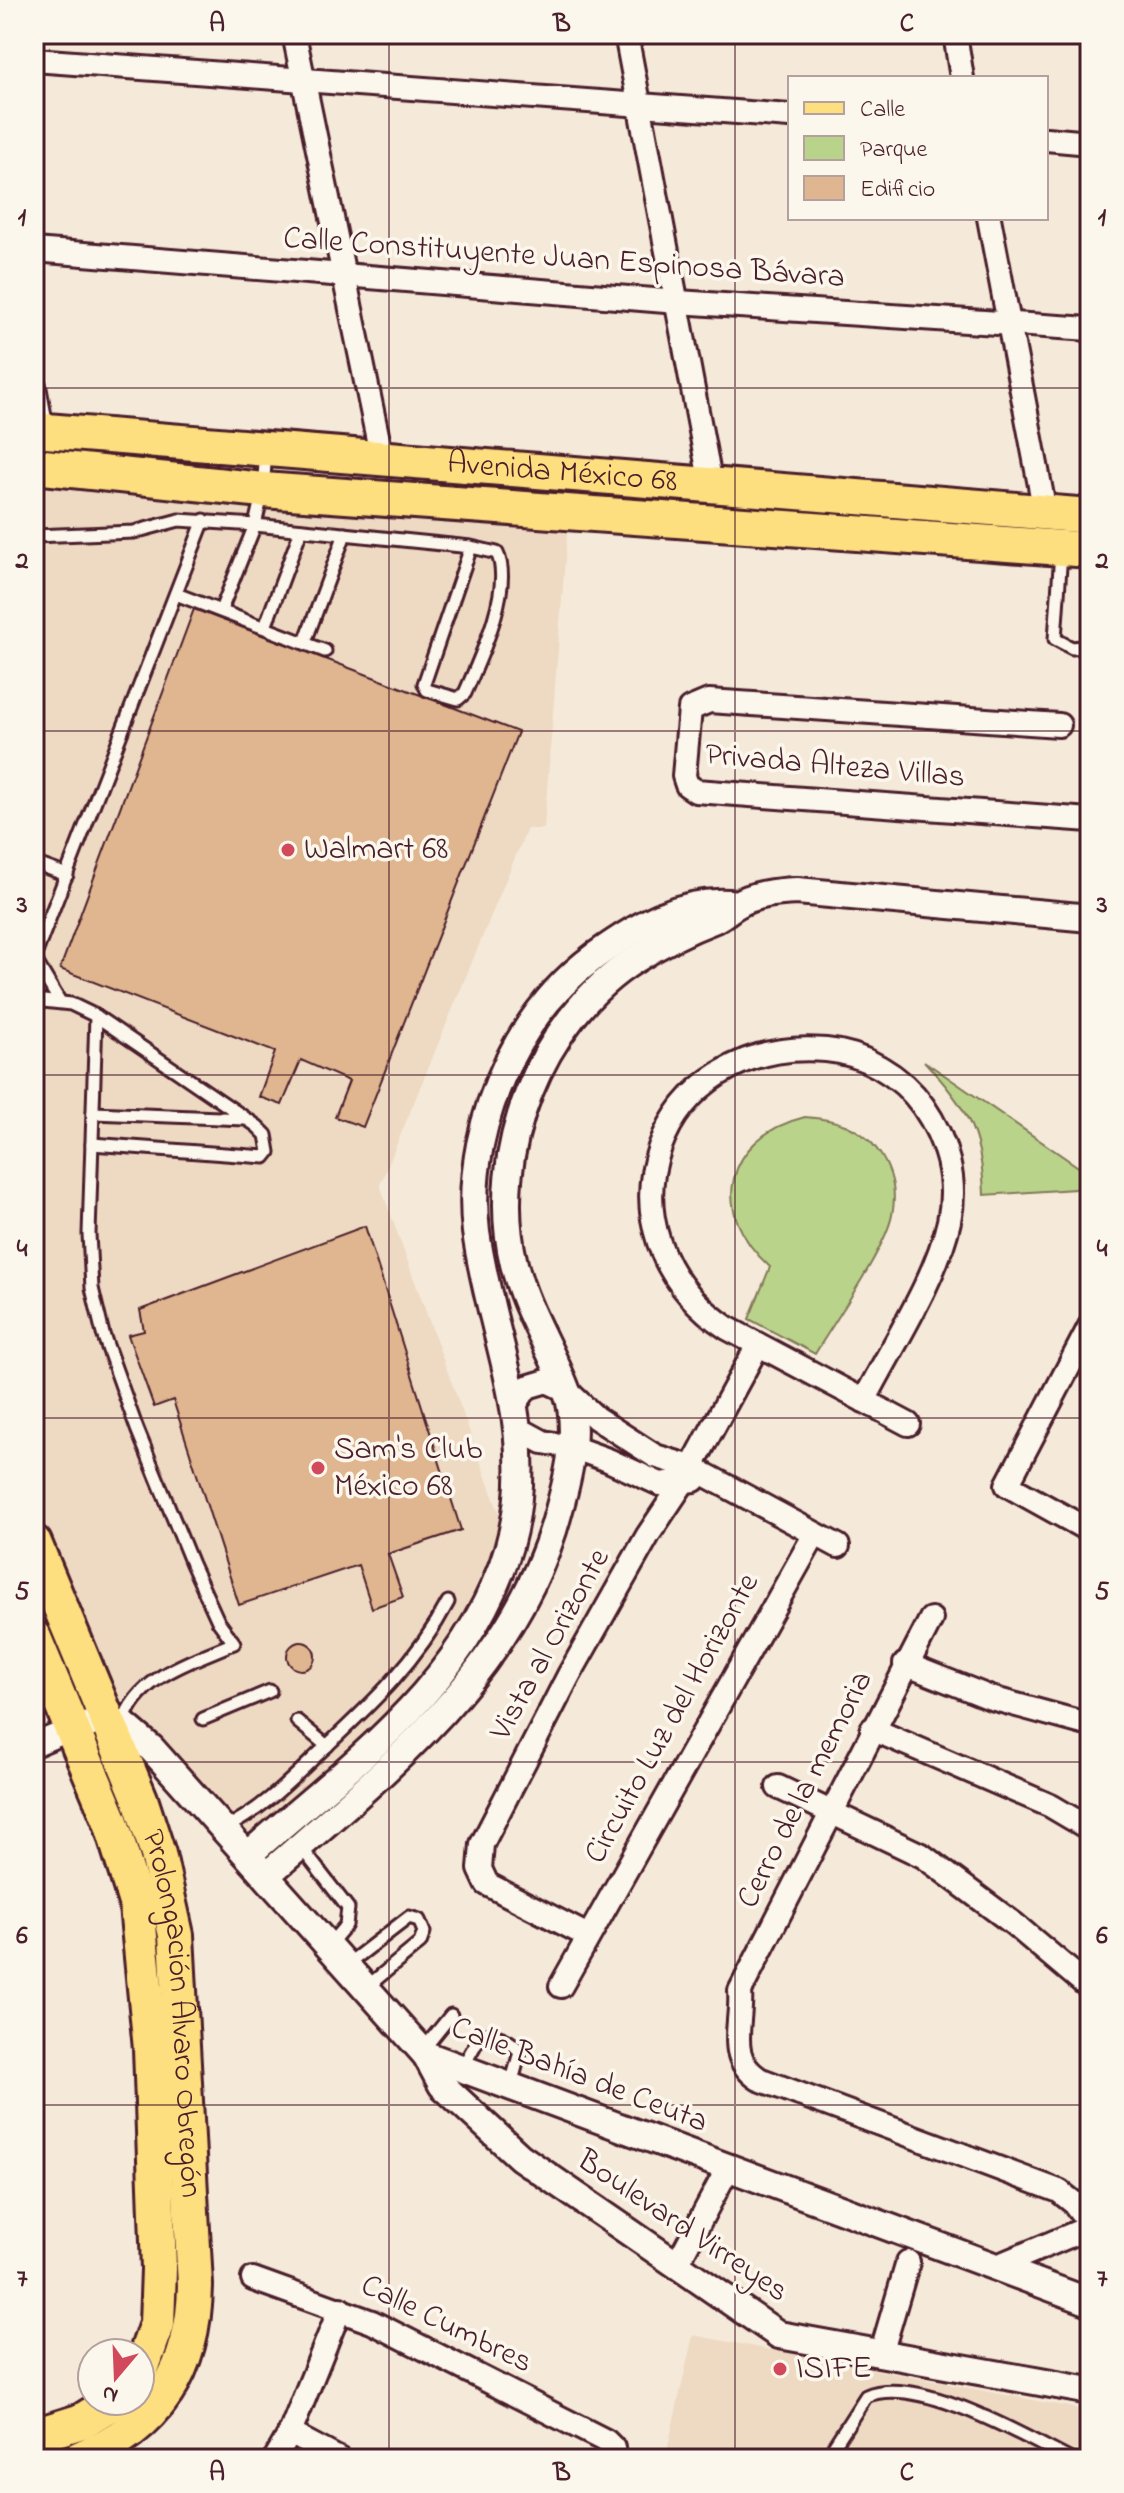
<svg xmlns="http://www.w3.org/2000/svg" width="1124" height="2493" viewBox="0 0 1124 2493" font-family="'Indie Flower',sans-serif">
  <rect width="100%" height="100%" fill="#f5ead9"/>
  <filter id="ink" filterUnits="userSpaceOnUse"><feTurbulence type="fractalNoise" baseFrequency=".0125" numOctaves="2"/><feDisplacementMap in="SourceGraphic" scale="16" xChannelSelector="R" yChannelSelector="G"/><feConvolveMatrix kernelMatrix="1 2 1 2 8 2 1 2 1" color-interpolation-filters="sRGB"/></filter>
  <g filter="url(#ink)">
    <g fill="#eedac3">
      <polygon points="34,465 569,510 544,829 527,829 380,1185 510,1543 472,1633 249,1854 99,1705 34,1550"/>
      <polygon points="693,2335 1090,2411 1090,2459 665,2459"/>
    </g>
    <g fill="#bad38a" stroke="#82795a" stroke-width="2">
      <path d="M924,1061L1090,1175V1188L984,1195C982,1132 966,1106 924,1061Z"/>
      <path d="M805,1117C835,1119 861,1126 879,1152C892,1171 897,1192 892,1215C886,1248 834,1322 815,1354L749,1319L770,1267C708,1212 724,1137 805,1117Z"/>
    </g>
    <g fill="#dfb68f" stroke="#4a1f2b" stroke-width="2">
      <polygon points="194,609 518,732 363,1127 335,1117 349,1081 301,1060 282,1105 259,1097 275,1052 60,969"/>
      <polygon points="365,1226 461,1530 388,1554 403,1597 372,1608 358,1565 239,1605 173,1400 154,1407 128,1335 144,1331 140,1310"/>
      <circle cx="301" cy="1656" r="14"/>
    </g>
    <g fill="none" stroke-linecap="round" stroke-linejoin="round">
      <g stroke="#4a1f2b" stroke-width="17">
        <g id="service">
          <polyline points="34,536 134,532 179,520 255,525 263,490 266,451"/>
          <polyline points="1061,552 1055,639 1072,648 1090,646"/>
          <polyline points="176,594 325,651"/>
          <path d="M221,610L255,525L471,547L497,553C514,587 479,661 465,693L458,699L427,690L424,684L471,547"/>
          <polyline points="265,627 301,530"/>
          <polyline points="305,642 345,534"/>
          <polyline points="34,863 67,875"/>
          <polyline points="34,958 204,520"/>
          <polyline points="34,958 60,1002"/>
          <path d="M34,1000L71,1004L96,1016L89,1234L92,1288L103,1334L137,1429L192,1564L218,1621L234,1643C193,1661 137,1676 123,1723"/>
          <polyline points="93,1113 245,1119"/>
          <polyline points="92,1144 265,1157 269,1152 266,1135 257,1126 96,1016"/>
          <polyline points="203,1719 270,1691"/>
          <polyline points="297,1721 327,1746"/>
          <path d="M225,1828C261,1810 288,1783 316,1756C367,1708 415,1665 448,1602"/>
          <polyline points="300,1846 348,1908 346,1925 330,1944"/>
          <polyline points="348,1964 409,1917 419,1920 424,1932 420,1943 368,1986"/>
          <polyline points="422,2051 451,2015"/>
          <path d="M461,2070L480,2036C495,2032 512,2041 520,2052L510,2088"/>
          <path d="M834,2446L866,2396C917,2374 1022,2435 1069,2459"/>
        </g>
      </g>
      <g stroke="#4a1f2b" stroke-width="28">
        <g id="minor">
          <polyline points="294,34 382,459"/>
          <polyline points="626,34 711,485"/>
          <polyline points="955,34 962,78"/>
          <polyline points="34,60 790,116"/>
          <polyline points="1046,139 1090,143"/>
          <polyline points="989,218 1045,512"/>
          <polyline points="34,250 678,302 1090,329"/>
          <polyline points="34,386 42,430"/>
          <polyline points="1059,725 709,701 690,709 684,776 687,785 696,791 1090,820"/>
          <polyline points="1090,1326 1007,1485 1090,1531"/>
          <path d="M864,1401C892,1346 936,1280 949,1221C958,1180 946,1139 923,1106C901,1075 863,1053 826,1050C657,1035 585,1232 727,1328L908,1424"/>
          <polyline points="515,1405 527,1387 547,1381 566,1390 596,1418 655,1456 691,1467 838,1546"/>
          <polyline points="519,1429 543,1442 572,1447 608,1460 660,1484 694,1480"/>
          <path d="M931,1619L740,1991C743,2023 725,2057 759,2079L1059,2191L1074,2203L1090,2224"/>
          <polyline points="905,1664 991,1698 1090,1725"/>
          <polyline points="872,1729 1051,1806 1090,1829"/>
          <polyline points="34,1745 71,1729"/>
          <polyline points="778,1787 923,1856 1014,1924 1090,1988"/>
          <polyline points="588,1936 487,1884 480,1869 482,1844 569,1675 648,1535 684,1481 758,1345"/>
          <polyline points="561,1986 815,1534"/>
          <polyline points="676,2266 728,2168"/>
          <polyline points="995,2267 1090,2227"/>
          <polyline points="253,2279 372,2322 606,2441 613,2448 614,2459"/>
          <polyline points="881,2354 908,2262"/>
          <polyline points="290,2433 339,2459"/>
          <polyline points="275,2459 290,2433 340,2309"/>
        </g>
      </g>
      <g stroke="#4a1f2b" stroke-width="32">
        <g id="tertiary">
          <polyline points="71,1729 106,1719 123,1724 151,1748 426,2055 1090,2302"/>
          <path d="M249,1854C351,1764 469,1682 509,1546C541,1433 491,1340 476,1232C469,1174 483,1114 508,1062C529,1020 557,984 595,956C637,926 684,896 738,904"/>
          <path d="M267,1875C385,1771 517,1670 559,1510C569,1474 580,1429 567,1392C551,1348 525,1310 514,1264C487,1154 540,1019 636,959C662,942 686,930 715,919C722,916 728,910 736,905C754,894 776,892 797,891L1090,918"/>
          <polyline points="426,2055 442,2085 520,2157 779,2335 1090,2391"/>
        </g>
      </g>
      <g stroke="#4a1f2b" stroke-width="40">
        <g id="primary">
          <path id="s1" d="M34,430L1090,516"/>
          <polyline points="34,466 263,490 1090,550"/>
          <path id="s2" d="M34,1543L140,1799L158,1854L176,1935L195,2285C194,2370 158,2427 79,2459"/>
          <polyline points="34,1638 111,1822 137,1906 151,2049 159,2269 157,2324 140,2372"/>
          <polyline points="34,2436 82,2421 114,2401"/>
        </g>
      </g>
      <use href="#service" stroke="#fbf7ec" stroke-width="11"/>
      <use href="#minor" stroke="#fbf7ec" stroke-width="22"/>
      <use href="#tertiary" stroke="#fbf7ec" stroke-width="26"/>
      <use href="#primary" stroke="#fedf80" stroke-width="34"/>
    </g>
  </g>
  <path fill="none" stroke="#4a1f2b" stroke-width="2" stroke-opacity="0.55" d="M389,34V2459M735,34V2459M34,388H1090M34,731H1090M34,1075H1090M34,1418H1090M34,1762H1090M34,2105H1090"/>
  <g fill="#d1495b" stroke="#fbf7ec" stroke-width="3">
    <circle cx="288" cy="850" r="8"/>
    <circle cx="318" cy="1468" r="8"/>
    <circle cx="780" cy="2369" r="8"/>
  </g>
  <g text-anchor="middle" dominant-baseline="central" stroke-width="7" stroke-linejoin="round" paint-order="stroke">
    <g font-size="32" fill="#4a1f2b" stroke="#fbf7ec">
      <text transform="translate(564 259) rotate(4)">Calle Constituyente Juan Espinosa Bávara</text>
      <text stroke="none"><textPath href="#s1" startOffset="530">Avenida México 68</textPath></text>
      <text transform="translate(835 767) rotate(5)">Privada Alteza Villas</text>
      <text transform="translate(551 1645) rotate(-61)">Vista al Orizonte</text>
      <text transform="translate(673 1719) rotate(-61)">Circuito Luz del Horizonte</text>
      <text transform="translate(806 1790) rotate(-63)">Cerro de la memoria</text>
      <text stroke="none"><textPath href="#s2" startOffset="496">Prolongación Álvaro Obregón</textPath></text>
      <text transform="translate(579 2076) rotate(21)">Calle Bahía de Ceuta</text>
      <text transform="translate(682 2227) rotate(34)">Boulevard Virreyes</text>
      <text transform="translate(446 2325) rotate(26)">Calle Cumbres</text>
    </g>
    <g font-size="32" fill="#4a1f2b" stroke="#fbf7ec" text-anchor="start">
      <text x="304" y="850">Walmart 68</text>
      <text x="334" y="1450">Sam's Club<tspan x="334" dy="37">México 68</tspan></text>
      <text x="796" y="2369">ISIFE</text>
    </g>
  </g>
  <rect width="1124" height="2493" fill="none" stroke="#fbf7ec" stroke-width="88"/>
  <rect x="788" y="76" width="260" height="144" fill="#fbf7ec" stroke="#b4a19f" stroke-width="2"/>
  <rect x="804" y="102" width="40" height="12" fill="#fedf80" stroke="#b4a19f" stroke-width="2"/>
  <text x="860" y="116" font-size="24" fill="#4a1f2b">Calle</text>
  <rect x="804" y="136" width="40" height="24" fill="#bad38a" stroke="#b4a19f" stroke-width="2"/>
  <text x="860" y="156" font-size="24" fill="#4a1f2b">Parque</text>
  <rect x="804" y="176" width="40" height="24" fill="#dfb68f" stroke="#b4a19f" stroke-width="2"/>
  <text x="860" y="196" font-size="24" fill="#4a1f2b">Edificio</text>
  <g transform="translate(116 2377) rotate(199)"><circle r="38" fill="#fbf7ec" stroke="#b4a19f" stroke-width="2"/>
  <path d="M0-6L14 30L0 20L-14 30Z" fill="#d1495b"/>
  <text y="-12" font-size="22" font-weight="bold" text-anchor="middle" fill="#4a1f2b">N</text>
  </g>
  <rect x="44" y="44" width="1036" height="2405" fill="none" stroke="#4a1f2b" stroke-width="3"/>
  <g font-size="26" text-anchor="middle" font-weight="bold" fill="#4a1f2b">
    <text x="217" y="31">A</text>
    <text x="562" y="31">B</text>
    <text x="907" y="31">C</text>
    <text x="22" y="225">1</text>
    <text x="1102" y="225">1</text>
    <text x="22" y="568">2</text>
    <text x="1102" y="568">2</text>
    <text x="22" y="912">3</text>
    <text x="1102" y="912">3</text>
    <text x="22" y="1256">4</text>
    <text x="1102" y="1256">4</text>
    <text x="22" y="1599">5</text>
    <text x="1102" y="1599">5</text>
    <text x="22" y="1943">6</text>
    <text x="1102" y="1943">6</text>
    <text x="22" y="2286">7</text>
    <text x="1102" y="2286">7</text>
    <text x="217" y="2480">A</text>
    <text x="562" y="2480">B</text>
    <text x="907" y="2480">C</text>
  </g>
</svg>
